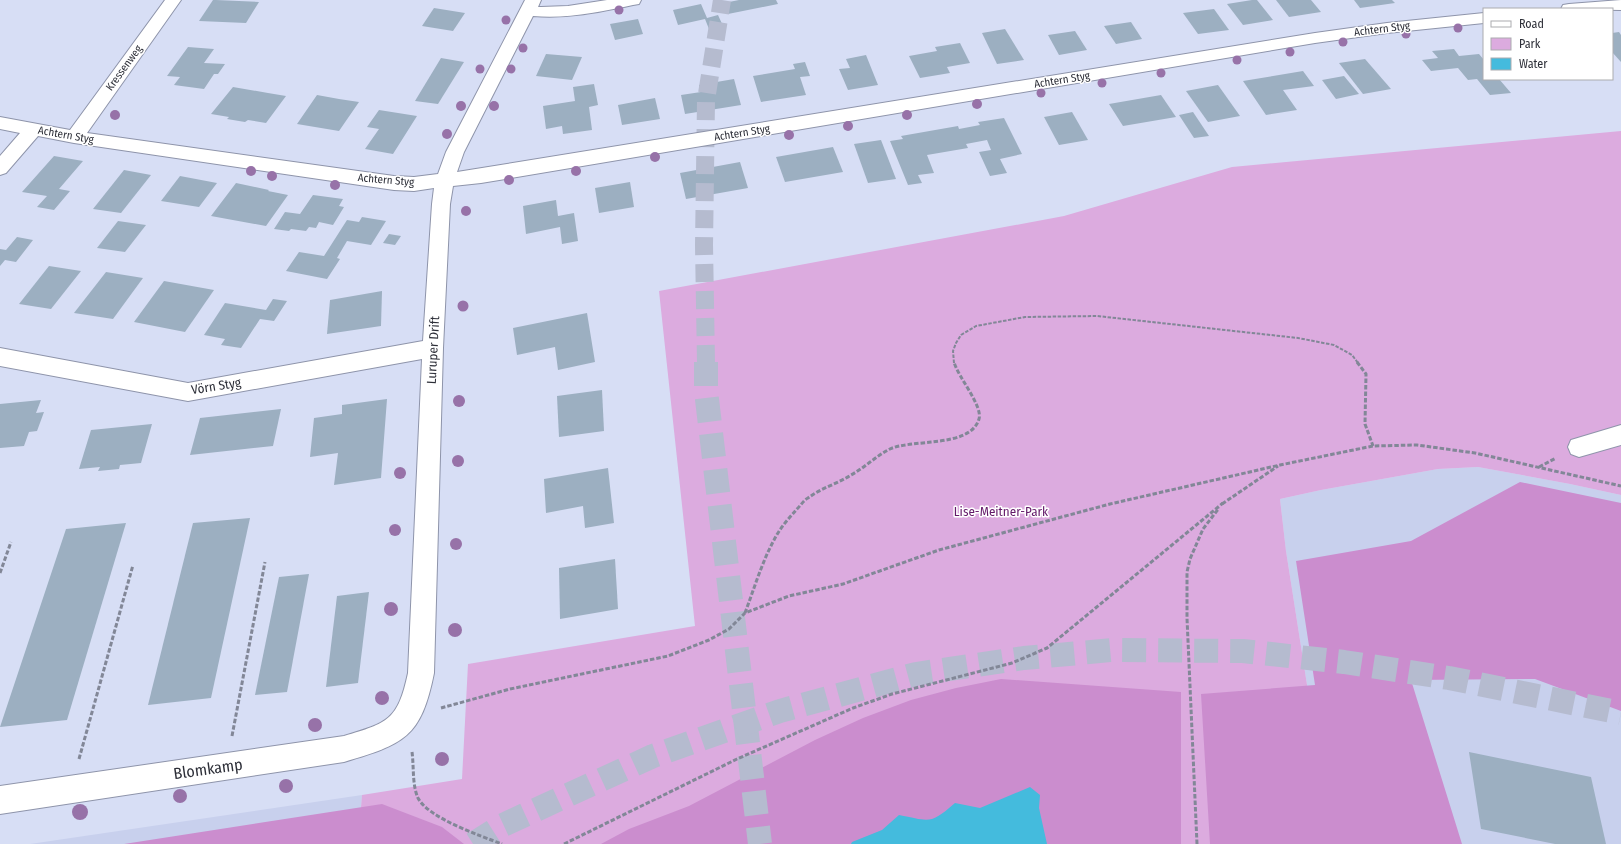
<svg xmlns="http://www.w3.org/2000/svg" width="1621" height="844" viewBox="0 0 1621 844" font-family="'Fira Sans Condensed',sans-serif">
  <rect width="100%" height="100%" fill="#d7def5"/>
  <g fill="#c8d0ed">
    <polygon points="1478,467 1570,484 1621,495 1621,844 1332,844 1286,551 1280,499 1321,490 1438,469"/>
    <polygon points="362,795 358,844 30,844 308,803"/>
  </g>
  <polygon fill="#dcabdf" points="1621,131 1621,495 1570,484 1478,467 1438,469 1321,490 1280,499 1286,551 1332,844 358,844 362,795 462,779 468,664 695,626 659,291 1064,216 1232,167"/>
  <g fill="#cb8dce">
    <polygon points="1520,482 1621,503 1621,711 1535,679 1411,680 1462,844 1210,844 1201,694 1315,685 1296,561 1411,541"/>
    <polygon points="1001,679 1181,692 1181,844 601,844 629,829 689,806 815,740 863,718 911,700 956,688"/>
    <polygon points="382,804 442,827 464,844 124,844"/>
  </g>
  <path fill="#4bd" d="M1030,787L1040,795L1039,808L1047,844H851L852,842L882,830L899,815C930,821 930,825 955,803L980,808Z"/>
  <g fill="#9cafc1">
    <polygon points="213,0 216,0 259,2 246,23 199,21"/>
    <polygon points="739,0 776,0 778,4 728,14 724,3"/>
    <polygon points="1252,0 1257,0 1273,20 1243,25 1227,4"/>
    <polygon points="1276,0 1311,0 1321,12 1289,17"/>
    <polygon points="1354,0 1392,0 1395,3 1360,8"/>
    <polygon points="701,4 707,18 718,15 723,26 709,29 705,19 678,25 673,10"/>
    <polygon points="434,8 465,13 453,31 422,26"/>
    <polygon points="1214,9 1229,30 1198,34 1183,13"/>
    <polygon points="638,19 643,34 615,40 610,24"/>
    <polygon points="1131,22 1142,39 1116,44 1104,26"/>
    <polygon points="1005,29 1024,60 997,64 982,33"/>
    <polygon points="1075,31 1087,50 1059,55 1048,35"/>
    <polygon points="1619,32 1621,35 1621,62 1612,52 1612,33"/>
    <polygon points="960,43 970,63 947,67 950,73 920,78 909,56 937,51 935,47"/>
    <polygon points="188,47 214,49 204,63 225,64 218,74 214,74 204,89 174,85 180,77 167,76"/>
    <polygon points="1454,49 1459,56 1479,54 1484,60 1484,79 1499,79 1511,93 1490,95 1477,79 1468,80 1458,68 1431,71 1422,60 1438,58 1432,51"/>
    <polygon points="546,54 582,57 572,80 536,76"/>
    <polygon points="866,55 878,85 848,90 839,69 850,68 846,59"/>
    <polygon points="441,58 464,62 438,104 415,101"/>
    <polygon points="1365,59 1391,89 1363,94 1339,63"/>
    <polygon points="805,62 810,76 800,77 806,95 761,102 753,76 795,69 793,64"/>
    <polygon points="1303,71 1314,86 1283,90 1297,110 1266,115 1243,81"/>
    <polygon points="1344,76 1359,94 1336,99 1322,80"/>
    <polygon points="734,79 741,105 685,114 681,95 701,92 699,85"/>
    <polygon points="594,84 598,105 589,107 592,130 563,134 562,126 546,129 543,106 575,101 573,87"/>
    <polygon points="1218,85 1240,116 1208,122 1186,91"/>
    <polygon points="233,87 268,93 286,96 266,123 248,120 245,122 227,119 229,117 211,114"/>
    <polygon points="317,95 339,99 359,102 339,131 297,124"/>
    <polygon points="1161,95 1176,117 1123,126 1109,104"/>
    <polygon points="655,98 660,119 622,125 618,105"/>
    <polygon points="379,110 417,116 393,154 365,149 379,129 367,127"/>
    <polygon points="1072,112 1088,140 1059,145 1044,117"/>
    <polygon points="1193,112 1209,136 1194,138 1179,115"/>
    <polygon points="1004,118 1022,154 1000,159 1007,173 990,176 979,152 991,150 987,140 966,144 968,148 927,155 934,173 918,175 922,183 908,185 890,141 903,139 901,136 958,126 959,129 980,125 978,122"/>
    <polygon points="881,140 896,179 868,183 854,144"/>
    <polygon points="833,147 843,172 785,182 776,157"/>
    <polygon points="54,156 83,161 59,189 70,191 54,210 37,207 47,196 22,192"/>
    <polygon points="740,162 748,188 686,199 680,173"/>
    <polygon points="124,170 151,175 121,213 93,209"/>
    <polygon points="180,176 217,183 199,207 161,201"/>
    <polygon points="630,182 634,207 599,213 595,188"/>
    <polygon points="236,183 269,190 268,191 288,195 266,226 211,216"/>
    <polygon points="313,195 343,199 339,206 344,207 333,225 319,222 316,228 309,227 306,231 291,229 289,231 274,229 285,212 300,214"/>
    <polygon points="556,200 558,216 574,213 578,241 562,244 560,227 526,234 523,206"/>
    <polygon points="362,217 386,221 371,245 347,241 337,258 340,259 327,279 286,271 299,252 324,256 347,220 359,222"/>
    <polygon points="118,221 146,225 125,252 97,248"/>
    <polygon points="389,234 401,236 395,245 383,243"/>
    <polygon points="17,237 33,240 16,262 5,260 0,266 0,249 6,250"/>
    <polygon points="49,266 81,271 51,309 19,304"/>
    <polygon points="106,272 143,278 113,319 74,313"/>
    <polygon points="164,281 214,290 185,332 134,322"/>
    <polygon points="382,291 381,326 327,334 330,300"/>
    <polygon points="273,299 287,301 274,321 260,319 241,348 221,345 225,339 204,335 225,303 266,310"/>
    <polygon points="587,313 595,362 558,370 555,347 517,355 513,328"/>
    <polygon points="602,390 604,431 559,437 557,396"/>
    <polygon points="387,399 381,478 334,485 338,453 310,457 314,418 342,414 342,405"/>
    <polygon points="41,400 36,413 44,412 37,431 29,432 24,446 0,448 0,404"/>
    <polygon points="281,409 273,446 190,455 200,418"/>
    <polygon points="152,424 141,463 120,465 119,469 98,471 100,467 79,469 91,430"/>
    <polygon points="608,468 614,523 585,528 583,506 546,513 544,479"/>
    <polygon points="250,518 211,698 148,705 193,523"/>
    <polygon points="126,523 67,720 0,727 66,529"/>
    <polygon points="615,559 618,609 560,619 559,568"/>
    <polygon points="309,574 287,692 255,695 279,577"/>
    <polygon points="369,592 358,683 326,687 337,596"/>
    <polygon points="1469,752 1591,777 1606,844 1555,844 1481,829"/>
  </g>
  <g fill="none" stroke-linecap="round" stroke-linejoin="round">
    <polyline stroke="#b5bbcf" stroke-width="18" stroke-dasharray="18 9" stroke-linecap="butt" points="706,363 704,245 706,100 722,0"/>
    <g stroke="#b5bbcf" stroke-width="24" stroke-dasharray="24 12" stroke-linecap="butt">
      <polyline points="706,362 706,391 760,844"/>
      <polyline points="473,844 503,825 653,756 780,711 916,674 1024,658 1112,650 1243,651 1344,662 1449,678 1621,713"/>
    </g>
    <g stroke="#8e94aa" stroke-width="2">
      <g id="minor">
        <path d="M165,0H181L87,133L394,176L414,177L438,174L446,152L525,0H541L538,7H541L568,6L607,0H641L639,4L633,5C600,12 567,19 533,16L464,152L457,172L1315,33L1387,23L1484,13V23L1387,33L1315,43L481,183L453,186L450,204L443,348L434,673C421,738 404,744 344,762L0,814V786L344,736C388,723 398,720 408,673L422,359L188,401L0,366V348L188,383L423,341L432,204L434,188L414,191L394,190L74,143L38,136L6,173L0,175V156L20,133L0,129V117L70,130Z"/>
        <polygon points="1621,0 1621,10 1561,9 1563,5 1569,4"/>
        <polygon points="1621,425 1621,445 1579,457 1571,454 1568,447 1571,440"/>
      </g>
    </g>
    <polyline stroke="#828797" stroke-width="2" stroke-dasharray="3.5 1.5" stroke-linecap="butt" points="954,363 953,351 956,343 961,335 976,326 1025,317 1097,316 1298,338 1334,345 1352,355 1358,363"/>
    <g stroke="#828797" stroke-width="3" stroke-dasharray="4.5 2" stroke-linecap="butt">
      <polyline points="1357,362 1366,374 1365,424 1373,446"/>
      <polyline points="1539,467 1556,458"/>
      <polyline points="1222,504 1278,466"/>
      <polyline points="0,573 11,542"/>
      <path d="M745,613C754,589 762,562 774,540C780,528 789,518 797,509C801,505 804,500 808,498C821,488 837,484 851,475C864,468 875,457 888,450C909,438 970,449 979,419C983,406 958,377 954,362"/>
      <polyline points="441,708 510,689 668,656 709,640 729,629 745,613 789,596 843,584 939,550 1110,504 1280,465 1373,446 1417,445 1475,453 1621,486"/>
      <polyline points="232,736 265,562"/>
      <path d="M412,752C414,766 412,785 418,798C428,818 481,836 502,844"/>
      <polyline points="79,759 133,565"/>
      <polyline points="564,844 737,759 853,708 892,694 1012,663 1047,648 1223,503"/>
      <polyline points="1197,844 1187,618 1187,572 1190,559 1203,529 1219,508"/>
    </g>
    <use href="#minor" fill="#fff" fill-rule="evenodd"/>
  </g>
  <g fill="#9772a8">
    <circle cx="619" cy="10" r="4.5"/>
    <circle cx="506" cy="20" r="4.5"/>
    <circle cx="1458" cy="28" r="4.5"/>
    <circle cx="1406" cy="34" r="4.5"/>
    <circle cx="1343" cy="42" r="4.5"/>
    <circle cx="523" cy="48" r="4.5"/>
    <circle cx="1290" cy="52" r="4.5"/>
    <circle cx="1237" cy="60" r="4.5"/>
    <circle cx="480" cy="69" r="4.5"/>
    <circle cx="511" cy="69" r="4.5"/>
    <circle cx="1161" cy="73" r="4.5"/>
    <circle cx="1102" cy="83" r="4.5"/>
    <circle cx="1041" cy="93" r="4.5"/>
    <circle cx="977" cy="104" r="5"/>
    <circle cx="461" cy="106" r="5"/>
    <circle cx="494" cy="106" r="5"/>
    <circle cx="115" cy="115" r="5"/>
    <circle cx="907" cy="115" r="5"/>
    <circle cx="848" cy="126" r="5"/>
    <circle cx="447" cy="134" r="5"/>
    <circle cx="789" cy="135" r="5"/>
    <circle cx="655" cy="157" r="5"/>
    <circle cx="251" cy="171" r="5"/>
    <circle cx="576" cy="171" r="5"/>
    <circle cx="272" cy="176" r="5"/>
    <circle cx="509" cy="180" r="5"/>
    <circle cx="335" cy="185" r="5"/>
    <circle cx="466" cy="211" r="5"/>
    <circle cx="463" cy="306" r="5.5"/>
    <circle cx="459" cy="401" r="6"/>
    <circle cx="458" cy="461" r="6"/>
    <circle cx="400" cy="473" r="6"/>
    <circle cx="395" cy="530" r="6"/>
    <circle cx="456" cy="544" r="6"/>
    <circle cx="391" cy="609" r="7"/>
    <circle cx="455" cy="630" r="7"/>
    <circle cx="382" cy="698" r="7"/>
    <circle cx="315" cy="725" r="7"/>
    <circle cx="442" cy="759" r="7"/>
    <circle cx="286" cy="786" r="7"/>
    <circle cx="180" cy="796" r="7"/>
    <circle cx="80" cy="812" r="8"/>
  </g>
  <g text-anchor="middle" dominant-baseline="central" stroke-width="3" stroke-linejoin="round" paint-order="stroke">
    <g font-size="11" fill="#2d2f38" stroke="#fff">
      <text transform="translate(1382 29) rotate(-7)">Achtern Styg</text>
      <text transform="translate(124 68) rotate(-54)">Kressenweg</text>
      <text transform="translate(1062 80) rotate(-9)">Achtern Styg</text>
      <text transform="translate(742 133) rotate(-9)">Achtern Styg</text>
      <text transform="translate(66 135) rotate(10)">Achtern Styg</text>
      <text transform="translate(386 180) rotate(5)">Achtern Styg</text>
    </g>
    <g font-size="13" fill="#2d2f38" stroke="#fff">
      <text transform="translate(433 350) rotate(-87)">Luruper Drift</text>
      <text transform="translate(216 386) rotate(-9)">Vörn Styg</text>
    </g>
    <g font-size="13" fill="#631969" stroke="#fff">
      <text x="1001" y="511">Lise-Meitner-Park</text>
    </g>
    <g font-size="16" fill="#2d2f38" stroke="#fff">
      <text transform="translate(208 769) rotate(-8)">Blomkamp</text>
    </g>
  </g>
  <rect x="1483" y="8" width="130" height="72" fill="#ffffff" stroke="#abacaf"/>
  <rect x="1491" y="21" width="20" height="6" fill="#ffffff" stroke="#abacaf"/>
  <text x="1519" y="28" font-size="12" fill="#2d2f38">Road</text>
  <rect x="1491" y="38" width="20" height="12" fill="#dcabdf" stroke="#abacaf"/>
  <text x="1519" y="48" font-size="12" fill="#2d2f38">Park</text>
  <rect x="1491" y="58" width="20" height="12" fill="#44bbdd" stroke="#abacaf"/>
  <text x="1519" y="68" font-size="12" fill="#2d2f38">Water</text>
</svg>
